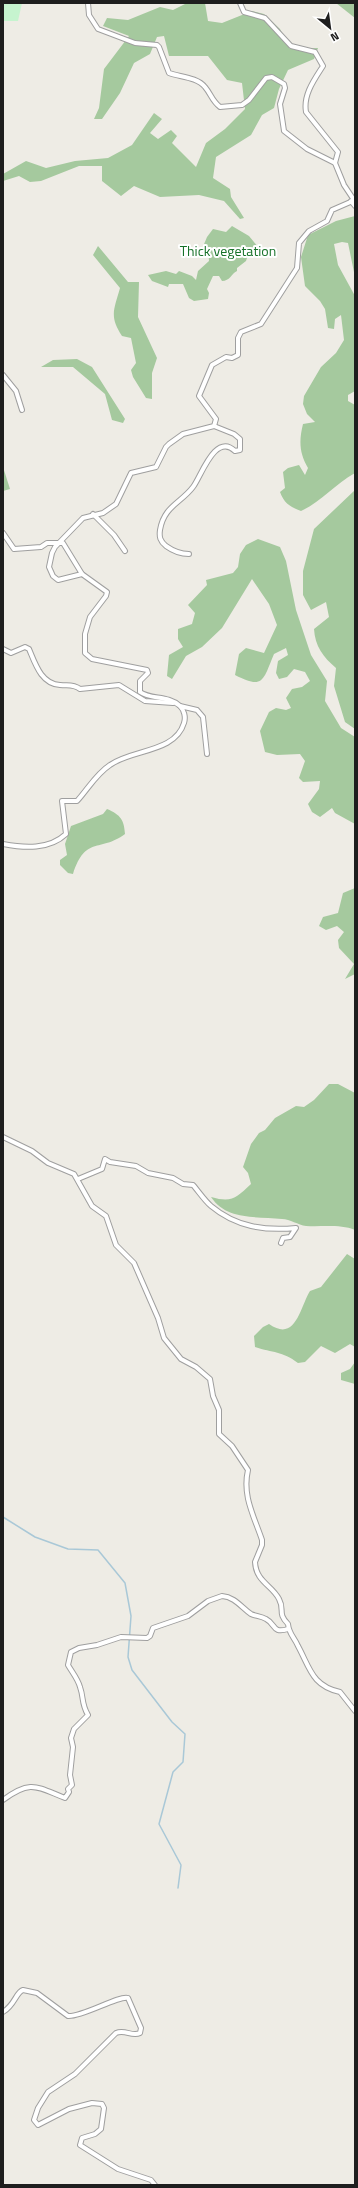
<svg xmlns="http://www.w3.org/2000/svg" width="358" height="2188" viewBox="0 0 358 2188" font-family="'Titillium Web',sans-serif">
  <rect width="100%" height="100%" fill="#eeece5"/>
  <g fill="#a5c99e">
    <polygon points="187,3 205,3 208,21 222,23 252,11 264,14 280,29 290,49 318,48 314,59 288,70 279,89 274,108 262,115 251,135 216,157 213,178 230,189 231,197 244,218 240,219 224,201 199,195 160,197 134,186 121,196 102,181 102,166 79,166 41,181 30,182 19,176 3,181 3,174 26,161 46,168 75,161 108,158 132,145 154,113 162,119 150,133 158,139 171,130 177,136 172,143 196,167 206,143 225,129 245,109 242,83 227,80 208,56 169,56 164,36 157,37 150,54 134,63 120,93 102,119 94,119 99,108 104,69 129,36 103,26 107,18 128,20 160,7 173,10"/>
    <polygon points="336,3 355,3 355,18"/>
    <path d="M355,216V277L348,243L342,242L334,244L338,265L355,296V391L348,395V401L355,405V473C335,484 321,502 301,511C290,507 284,503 280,492L285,488L283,472L288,468L299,465L305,475L308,468C299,453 299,440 303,424L315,422L307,414L303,404L304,396L321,367L336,353L344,340L341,315L335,319L334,329L328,328L325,309L320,301L305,286L301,257L308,235L336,221Z"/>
    <path d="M232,226L249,236L258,247L256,254L248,255L246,261L237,268V271C231,274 230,281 222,281L219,276H213L207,289L209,293L208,299L194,301L189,298L183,284H169L168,287L152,281L148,275L166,271L176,274L179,271L192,276L196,280L198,271L209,261L208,249H202L207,237L213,229L226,232Z"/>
    <path d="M98,246L128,282H139L138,317L157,358L152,373V399L146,398L133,377L131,370L136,363L131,338L122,336C109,316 114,310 120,288L93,255Z"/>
    <polygon points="77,359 92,367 125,419 123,423 112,420 105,394 73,367 41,367 53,360"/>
    <polygon points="3,467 10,489 3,491"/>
    <path d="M355,490V729L345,722L334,686L336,668C323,657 315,646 314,629L329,617L326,602L311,610L303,595V571L314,529Z"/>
    <path d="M258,539L280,547L286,561L296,610L311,655L327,681L325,701L341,728L355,737V824L335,813L332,808L320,817L312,812L308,804L319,789L320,781L303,782L299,778L305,761L300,754L277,755L265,752L260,731L269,712L276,708L286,710L291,708L286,698L292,689L302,687L310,681L305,672L294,669L287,677L279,679L276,673L278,661L288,655L286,648L274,654C263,680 264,690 235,675L239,654L246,648L264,653L277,625L269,604L252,579L222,628L202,647L186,656L172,679L167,676L169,655L183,647L178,639V629L192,624L195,613L188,605L207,585L206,580L233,573L238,567L240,554L246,545Z"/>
    <path d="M107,809C121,815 124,820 125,834C99,853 86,835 73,874L68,873L60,865V860L67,855L65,844L71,826L103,814Z"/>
    <polygon points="355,888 355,974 345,979 354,964 339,948 338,940 344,932 337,926 326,930 319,926 323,917 338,913 343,893"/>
    <path d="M329,1084H338L355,1093V1230C340,1224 322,1227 306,1226C298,1225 290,1219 282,1219C257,1216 227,1221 211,1197C232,1203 236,1198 251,1184L248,1173L243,1167L251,1144L259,1133L265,1130L275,1118L296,1106L304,1107L314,1100Z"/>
    <path d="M347,1254L355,1259V1347L350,1344L335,1353L321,1346L305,1362L298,1363C282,1351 273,1353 255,1347L254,1336L263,1327L269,1324C296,1343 300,1307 310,1291L321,1287Z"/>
    <polygon points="355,1362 355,1384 341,1380 341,1373 350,1369"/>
  </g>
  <polygon fill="#c6f4cf" points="3,3 22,3 18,21 3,21"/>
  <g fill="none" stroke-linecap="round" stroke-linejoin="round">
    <polyline stroke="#a9c8d7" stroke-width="1.5" points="3,1517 35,1537 68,1549 98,1550 125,1583 131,1616 128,1657 132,1670 172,1722 185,1734 183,1762 173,1772 159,1824 181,1865 178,1888"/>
    <g stroke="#9f9f9f" stroke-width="6">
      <g id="minor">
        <path d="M88,3L89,15L98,29L135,43L157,45L159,47L169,73C180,77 197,77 205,87C211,94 212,101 220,107L242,105L249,100L266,78L272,77L284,84L285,88L280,104L284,131L307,149L335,163L344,185L354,200"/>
        <path d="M240,3L244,12L265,18L291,46L315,52L323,66C314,80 303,95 306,112L338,152L335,163"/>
        <polyline points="351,201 355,206"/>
        <polyline points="3,375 16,391 22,410"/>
        <polyline points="93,514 114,535 125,551"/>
        <polyline points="3,533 14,549 41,547 47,543 63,543 82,574"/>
        <path d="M189,554C179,554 173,551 166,546C160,541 159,537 160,530C164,506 181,503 193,487C201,477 215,432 235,451L240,450V439L234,434L214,426"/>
        <path d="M3,649L11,653L25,647L29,649C35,663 41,684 60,685C68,686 73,684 80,689L119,685L145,701L173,703"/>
        <polyline points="180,706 197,710 203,717 207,754"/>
        <path d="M3,844C24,848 49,850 66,834L62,801H77C88,789 96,774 110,765C132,749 175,753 184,723C186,717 184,710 180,706C168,695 151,700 140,692V681L148,673L147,670L92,659L85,653V634L90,617L106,596L107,592L82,574L58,580L53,576L49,567L52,553L55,547L83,518L103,513L116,504L131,473L156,467L166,447L169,444L183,434L214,426L216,419L199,396L212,365L226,357L232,358L238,355V338L241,332L261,324L297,268L299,243L309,231L327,221L332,210L355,200"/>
        <path d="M3,1137L32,1151L48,1163L74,1174L92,1206L106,1216L116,1245L134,1263L158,1318L164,1338L181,1359L196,1367L210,1379L213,1396L219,1410V1434L232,1446L248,1470C242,1496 254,1516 262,1540V1545L255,1562C256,1582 272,1585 279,1599C285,1610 277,1613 288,1624C289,1634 294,1637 298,1646C310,1668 312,1686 340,1692L355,1711"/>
        <path d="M78,1179L102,1169L105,1159L110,1162L136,1166L148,1173L173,1178L183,1184L193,1185C199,1192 205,1201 211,1206C236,1227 265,1231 296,1228L290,1237L283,1238L281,1243"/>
        <path d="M3,1800C31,1779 37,1787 65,1798L69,1792L68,1789L72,1785L70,1775L73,1747L71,1738L74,1729L88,1715C81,1703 84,1698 80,1687C78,1679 72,1672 68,1665L71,1652L79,1648L97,1645L121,1637L147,1638L150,1636L153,1628L188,1616L208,1601L222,1596C235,1597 241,1607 251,1614C255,1616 261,1616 266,1619C276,1624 272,1634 288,1629"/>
        <path d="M3,2012C15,2005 16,1992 23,1990L37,1993L68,2016C83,2017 119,1995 128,1998L141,2028L140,2033C132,2037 125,2029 116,2033L75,2074L48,2092L38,2108L34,2120L38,2125L69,2109L92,2103L102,2104L104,2108L101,2129L95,2134L82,2138L80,2145L118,2169L151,2180L155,2185"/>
      </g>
    </g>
    <use href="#minor" stroke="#fff" stroke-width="4"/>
  </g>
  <g text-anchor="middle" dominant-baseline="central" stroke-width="4" stroke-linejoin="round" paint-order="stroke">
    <g font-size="14" fill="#167128" stroke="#fff">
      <text x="228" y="250">Thick vegetation</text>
    </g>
  </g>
  <rect width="358" height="2188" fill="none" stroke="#1e1e1e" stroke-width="8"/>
  <g transform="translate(330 28) rotate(151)" stroke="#ffffff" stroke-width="3" paint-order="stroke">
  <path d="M0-3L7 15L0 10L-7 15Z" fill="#1e1e1e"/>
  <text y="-6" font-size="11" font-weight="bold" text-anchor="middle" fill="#1e1e1e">N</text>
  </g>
</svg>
